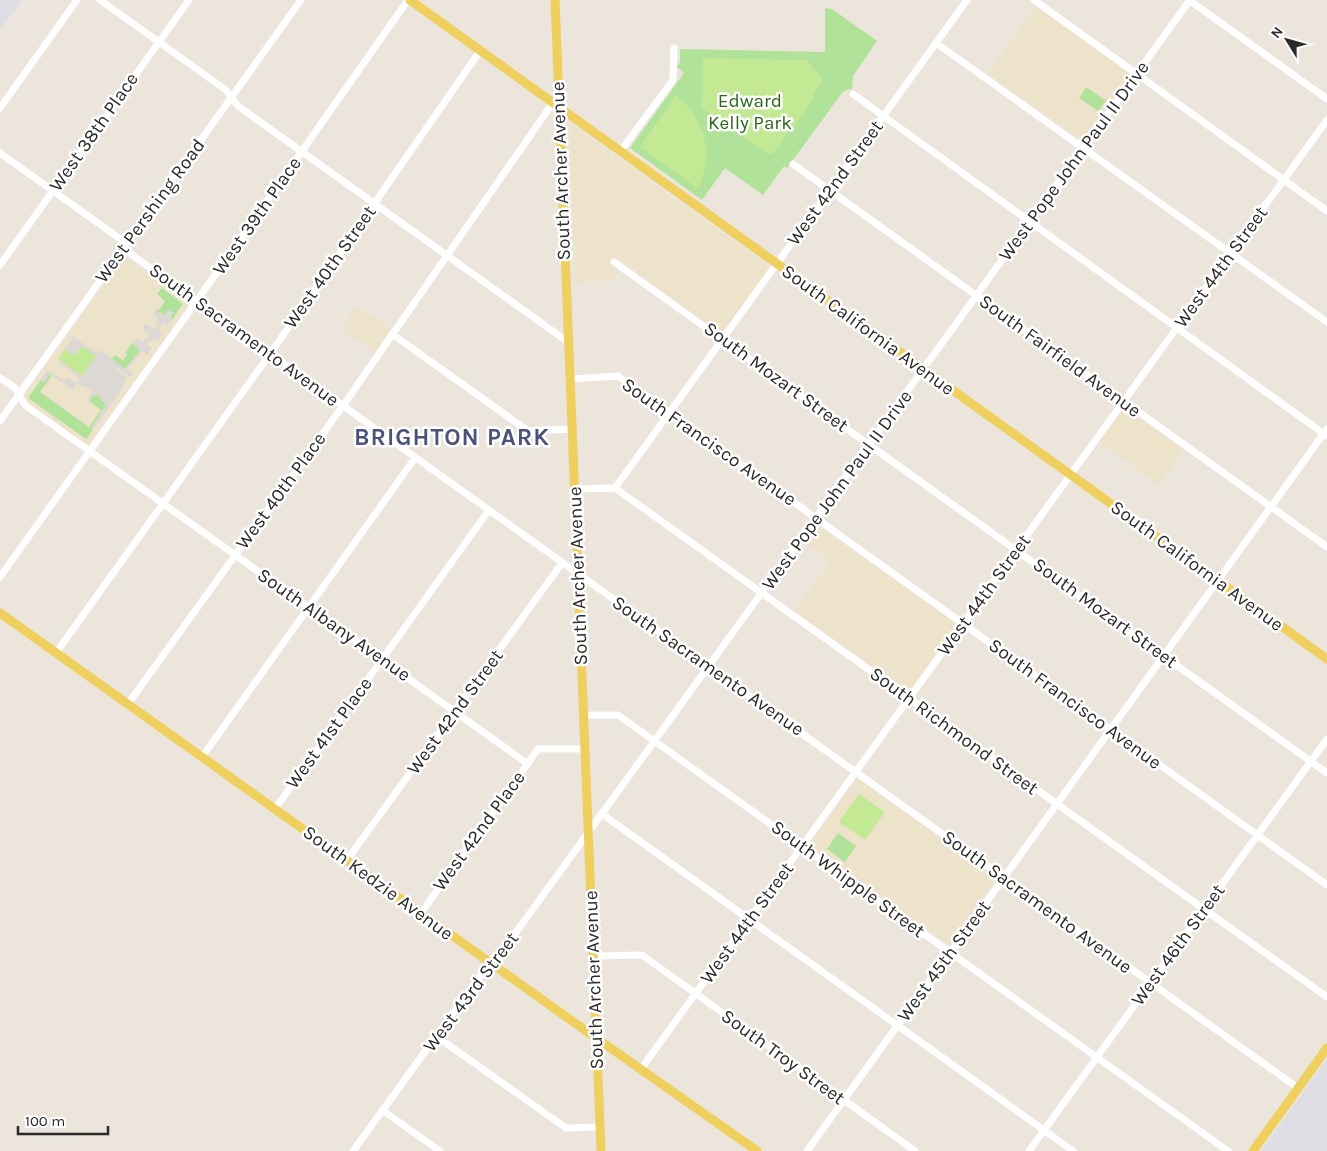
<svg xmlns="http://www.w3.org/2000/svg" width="1327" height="1151" viewBox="0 0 1327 1151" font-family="Karla,sans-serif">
  <rect width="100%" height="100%" fill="#ece5dc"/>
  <g fill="#dfdde4">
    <polygon points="0,0 22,0 0,30"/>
    <polygon points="1327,1059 1327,1151 1261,1151"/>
  </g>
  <g fill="#ede3cb">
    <polygon points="1036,6 1132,75 1083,142 987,73"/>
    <polygon points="569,123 770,267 722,334 614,256 615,280 575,283"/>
    <polygon points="124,256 190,303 88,446 22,399"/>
    <polygon points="357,305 391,328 374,352 341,329"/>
    <polygon points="1124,407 1183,451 1159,485 1099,442"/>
    <polygon points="816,525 958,625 909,692 794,611 830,561 804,542"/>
    <polygon points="857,778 996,878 949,945 809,845"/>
  </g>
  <g fill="#b1e299">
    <polygon points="825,8 832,9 877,41 853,76 852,89 845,90 842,93 787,168 784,166 763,195 725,168 702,200 630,148 684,73 677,67 680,62 680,49 825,52"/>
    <polygon points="1086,87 1106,101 1098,111 1079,98"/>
    <polygon points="162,288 183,304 172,320 170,318 173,313 168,310 164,315 156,310 160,309 165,301 157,294"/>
    <polygon points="132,343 141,350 125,369 112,359 115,355 123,360 127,355 125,353"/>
    <polygon points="50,374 52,375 40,392 89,427 101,410 89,401 93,396 98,395 106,405 91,428 93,430 86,439 28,398 41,380 44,382"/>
    <polygon points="838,833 856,846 845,862 827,849"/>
  </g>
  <g fill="#c4e995">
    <polygon points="703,58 807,60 822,79 805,112 772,154 770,154 760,147 759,148 702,108"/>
    <path d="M676,95C704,118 716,155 697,188L640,147Z"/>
    <polygon points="82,346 96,356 82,376 58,359 65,349 75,356"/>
    <polygon points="859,794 885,812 865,840 839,822"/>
  </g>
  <polygon fill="#dcd8d3" points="156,310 164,315 168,310 174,313 170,318 172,320 167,326 163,323 160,326 161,328 158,332 162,334 157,341 154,338 151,342 149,342 147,345 152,348 147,355 142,351 127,369 133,374 131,377 116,367 116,371 126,376 122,389 93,430 91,428 106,405 98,395 93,396 89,401 88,400 93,390 77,384 73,390 50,374 44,382 41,380 48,370 64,380 67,377 75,383 80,379 60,364 58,359 82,376 96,356 82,346 75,356 65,349 72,339 71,338 72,336 98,354 101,350 125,369 140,350 132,343 136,338 142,342 150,335 142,329 146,324 154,329 157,325 155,323 158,319 153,314"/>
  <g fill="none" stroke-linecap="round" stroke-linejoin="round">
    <g stroke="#fff" stroke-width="7">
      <polyline points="100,0 226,90 238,106 568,342"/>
      <polyline points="1034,0 1327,211"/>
      <polyline points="1189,0 1327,99"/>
      <polyline points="936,43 1327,322"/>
      <polyline points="853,94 1327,436"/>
      <polyline points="0,108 77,0"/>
      <polyline points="620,152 673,80 674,48"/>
      <polyline points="0,153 119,238 132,255 1298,1088"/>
      <polyline points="793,164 1327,547"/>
      <polyline points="614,262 1327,773"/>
      <polyline points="0,265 189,0"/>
      <polyline points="392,334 528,431 572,429"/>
      <polyline points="0,378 15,388 25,405 528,764"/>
      <polyline points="570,379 618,376 1327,885"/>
      <polyline points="0,421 301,0"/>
      <polyline points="615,488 967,0"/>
      <polyline points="574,489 615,488 1327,997"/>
      <polyline points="0,577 191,309 408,0"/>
      <polyline points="56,653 270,354 480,51"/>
      <polyline points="128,704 347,400 552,104"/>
      <polyline points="583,715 618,715 1228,1151"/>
      <polyline points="202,757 415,458"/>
      <polyline points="275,809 489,510"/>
      <polyline points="602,814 1073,1151"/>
      <polyline points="347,860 562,563"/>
      <polyline points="421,913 538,749 585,749"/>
      <polyline points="593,956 642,955 915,1151"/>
      <polyline points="436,1036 566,1128 600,1127"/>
      <polyline points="641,1069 1327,120"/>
      <polyline points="382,1110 440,1151"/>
      <polyline points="353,1151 485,969 499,956 1190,0"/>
      <polyline points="807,1151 1327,429"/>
      <polyline points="1029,1151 1327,739"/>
    </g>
    <g stroke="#efcf5e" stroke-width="9">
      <polyline points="410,0 1327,659"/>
      <polyline points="555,0 601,1151"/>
      <polyline points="0,613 565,1016 757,1151"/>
      <polyline points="1253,1151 1327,1048"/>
    </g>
  </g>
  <g text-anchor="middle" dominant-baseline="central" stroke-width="5" stroke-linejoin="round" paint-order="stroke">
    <g font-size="19" fill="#2a661b" stroke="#fff">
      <text x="750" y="101">Edward<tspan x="750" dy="22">Kelly Park</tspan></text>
    </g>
    <g font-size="19" fill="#2a2a2a" stroke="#fff">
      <text transform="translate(94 132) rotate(-55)">West 38th Place</text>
      <text transform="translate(1074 161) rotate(-54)">West Pope John Paul II Drive</text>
      <text transform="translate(561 171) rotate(-92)">South Archer Avenue</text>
      <text transform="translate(835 183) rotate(-54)">West 42nd Street</text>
      <text transform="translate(150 211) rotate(-54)">West Pershing Road</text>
      <text transform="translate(257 216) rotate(-55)">West 39th Place</text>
      <text transform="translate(330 267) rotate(-55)">West 40th Street</text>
      <text transform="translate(1221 267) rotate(-54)">West 44th Street</text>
      <text transform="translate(868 330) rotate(36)">South California Avenue</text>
      <text transform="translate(244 335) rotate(36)">South Sacramento Avenue</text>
      <text transform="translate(1060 356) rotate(36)">South Fairfield Avenue</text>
      <text transform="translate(776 377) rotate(36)">South Mozart Street</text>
      <text transform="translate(709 442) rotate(35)">South Francisco Avenue</text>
      <text transform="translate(837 490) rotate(-54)">West Pope John Paul II Drive</text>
      <text transform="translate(281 491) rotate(-54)">West 40th Place</text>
      <text transform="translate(1197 566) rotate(36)">South California Avenue</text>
      <text transform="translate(578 576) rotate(-92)">South Archer Avenue</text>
      <text transform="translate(984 595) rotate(-54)">West 44th Street</text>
      <text transform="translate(1105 613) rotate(36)">South Mozart Street</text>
      <text transform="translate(334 625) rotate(35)">South Albany Avenue</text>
      <text transform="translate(708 666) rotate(35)">South Sacramento Avenue</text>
      <text transform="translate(1075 704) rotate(36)">South Francisco Avenue</text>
      <text transform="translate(455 712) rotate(-54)">West 42nd Street</text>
      <text transform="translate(954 731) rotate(36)">South Richmond Street</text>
      <text transform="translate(329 733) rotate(-54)">West 41st Place</text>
      <text transform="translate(479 831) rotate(-54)">West 42nd Place</text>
      <text transform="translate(848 879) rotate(36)">South Whipple Street</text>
      <text transform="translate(378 883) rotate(36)">South Kedzie Avenue</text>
      <text transform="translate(1037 902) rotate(36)">South Sacramento Avenue</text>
      <text transform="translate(747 923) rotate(-54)">West 44th Street</text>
      <text transform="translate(1178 945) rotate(-54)">West 46th Street</text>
      <text transform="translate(944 961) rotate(-54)">West 45th Street</text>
      <text transform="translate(594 980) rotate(-92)">South Archer Avenue</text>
      <text transform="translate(471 992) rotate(-53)">West 43rd Street</text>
      <text transform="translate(783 1057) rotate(36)">South Troy Street</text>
    </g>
    <g font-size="24" font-weight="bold" letter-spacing="1" fill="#4b537a" stroke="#fff">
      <text x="452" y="437">BRIGHTON PARK</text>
    </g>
  </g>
  <g transform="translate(1287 40) rotate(307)" stroke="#ffffff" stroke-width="4" paint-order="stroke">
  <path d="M0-4L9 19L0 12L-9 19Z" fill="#2a2a2a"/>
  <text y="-8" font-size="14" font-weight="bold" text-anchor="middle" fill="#2a2a2a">N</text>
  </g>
  <path d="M18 1126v8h90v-8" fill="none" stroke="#2a2a2a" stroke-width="2.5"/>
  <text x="25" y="1126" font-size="15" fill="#2a2a2a" stroke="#ffffff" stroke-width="4" paint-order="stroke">100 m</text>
</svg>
